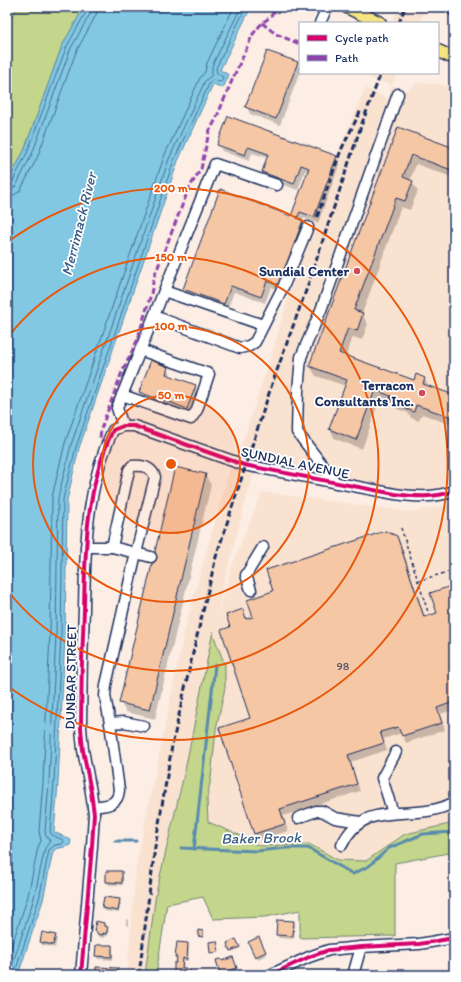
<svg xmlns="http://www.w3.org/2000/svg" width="461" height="982" viewBox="0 0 461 982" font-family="Itim,sans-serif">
  <rect width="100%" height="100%" fill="#fceee4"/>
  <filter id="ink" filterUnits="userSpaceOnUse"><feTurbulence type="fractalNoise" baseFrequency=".025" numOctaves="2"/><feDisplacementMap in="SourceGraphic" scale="8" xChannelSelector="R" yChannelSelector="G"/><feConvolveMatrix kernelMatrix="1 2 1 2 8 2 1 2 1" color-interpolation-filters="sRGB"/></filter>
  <g filter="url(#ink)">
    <g fill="#fae2d1">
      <polygon points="398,7 425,7 419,23 392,23"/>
      <polygon points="371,73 397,73 392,85 407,90 417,83 440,84 454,88 454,486 429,491 413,492 257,461 238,455 271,357 301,254 337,156 365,88 388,99 392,85 369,78"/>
      <polygon points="230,468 253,475 227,570 216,618 231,568 262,492 412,512 454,503 454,823 405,834 366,861 338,860 309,844 259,846 239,835 208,822 207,798 211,778 216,729 225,688 225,665 213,634 185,770 156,893 145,975 127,975 136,867 185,628"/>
    </g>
    <g fill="#c3d68b" stroke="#6f8274">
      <polygon points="17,7 84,7 62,46 24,151 7,184 7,26"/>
      <polygon points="213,631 213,634 225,665 225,688 216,729 211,778 207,798 208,822 239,835 259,846 309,844 338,860 366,861 405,834 454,823 454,852 395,863 395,936 300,938 300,910 265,917 213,919 203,897 167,904 156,975 145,975 156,893 185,770"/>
    </g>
    <path fill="#82c8e3" stroke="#598bae" d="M84,7H251L220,70L229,75L223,88L213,84L178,161L79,448L67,500L65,635L58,783L54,832L71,840L70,845C64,848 58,847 53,851L43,900L18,975H7V184L24,151L62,46Z"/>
    <g fill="#0003">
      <polygon points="297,63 300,69 300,72 280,125 250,114 247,107"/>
      <polygon points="228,117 336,157 340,163 318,223 303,218 302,220 307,228 282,291 271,287 265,303 234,292 227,310 188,296 184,289 292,217 308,172 305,171 298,190 267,179 263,172 268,158 252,153 249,161 222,151 218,145"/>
      <polygon points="399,129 454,149 454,178 416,164 410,181 412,182 418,191 410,210 401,207 362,314 368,324 362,340 353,337 346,356 414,382 424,378 429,387 454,396 454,426 422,414 419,421 411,418 408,413 397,409 394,404 380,399 362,449 335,439 330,429 346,386 316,376 310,366"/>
      <polygon points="168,368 171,374 170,377 195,386 199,393 191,415 144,398 140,392"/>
      <polygon points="205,475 211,485 155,719 126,712 120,702"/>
      <polygon points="397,537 401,544 425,617 438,613 454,586 454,710 440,714 445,730 406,743 402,733 383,739 387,750 351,762 360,791 283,816 288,831 259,840 255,834 220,729 251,718 231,628 242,610 247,620 254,617 274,592"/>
      <polygon points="121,872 123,875 123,885 109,885 107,882"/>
      <polygon points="119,900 121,903 119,913 105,911 103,908"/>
      <polygon points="126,919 128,920 128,926 126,925"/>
      <polygon points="278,921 293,922 295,925 294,939 279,938 277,935"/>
      <polygon points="104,924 109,931 108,936 105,936 104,938 99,937 95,931"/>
      <polygon points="43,933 55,936 57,939 55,948 42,945 41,942"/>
      <polygon points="236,940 240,948 232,952 228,943"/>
      <polygon points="260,941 267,955 258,959 256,956"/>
      <polygon points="178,943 188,944 189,947 188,961 184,961 183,969 186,969 187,972 191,972 192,975 175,975"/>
      <polygon points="97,946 112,946 113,950 113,960 98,959 96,956"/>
      <polygon points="234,961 238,971 227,975 222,975 222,962"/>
    </g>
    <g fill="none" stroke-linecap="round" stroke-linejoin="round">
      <g stroke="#446c93" stroke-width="1">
        <polyline points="7,185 12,183 27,153 66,48 87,10 87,7"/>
        <polyline points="7,190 12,189 16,186 32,154 70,50 91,12 92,7"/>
        <polyline points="7,196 14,195 20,191 37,158 76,52 96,15 98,7"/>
        <polyline points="7,960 28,896 38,847 41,841 39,831 43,782 50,634 52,497 65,443 164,157 200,78 205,72 207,63 234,7"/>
        <polyline points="9,975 34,898 45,848 50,841 46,836 45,831 49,782 56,634 58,498 71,445 169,159 205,81 212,75 212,66 241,7"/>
        <polyline points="14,975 39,899 49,850 55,845 62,844 64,842 63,840 52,835 50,831 54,782 61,635 63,499 76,447 174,160 210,82 213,80 220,82 222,81 223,77 217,73 216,68 246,7"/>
      </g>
      <g stroke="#598bae" stroke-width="3">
        <polyline points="115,841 136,841"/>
        <polyline points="181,848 257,851 286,848 308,848 353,874 369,866 389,848 423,834 454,832"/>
        <polyline points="194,849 215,665"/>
      </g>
    </g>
    <g fill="#f6c7a5" stroke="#1b2f5e">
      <polygon points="267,51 298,62 276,119 245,107"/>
      <polygon points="228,116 337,156 314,217 300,212 297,218 303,220 286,266 290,268 285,280 280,279 278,285 267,281 261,297 231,286 224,304 183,289 220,189 291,216 309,168 301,165 294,184 262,172 268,154 248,147 245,155 217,145"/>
      <polygon points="398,127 454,148 454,171 411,155 403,177 413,181 405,201 396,198 354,310 363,313 357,331 348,328 339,353 414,380 416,374 425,378 423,384 454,395 454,418 416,405 414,412 404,408 405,405 390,399 391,396 375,390 356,440 329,429 347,380 309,366"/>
      <polygon points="151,360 168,367 166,374 196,385 187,409 165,400 163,407 153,403 155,398 139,392"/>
      <polygon points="175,467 206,474 150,710 119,703"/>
      <polygon points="385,531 397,536 424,617 437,613 430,593 454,585 454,705 453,702 437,708 442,723 402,736 398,727 380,732 384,743 348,755 357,784 280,809 285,824 254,834 219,728 250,718 221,630 230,627 226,615 243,609 246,619 253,617 247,600 273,591 266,570"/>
      <polygon points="106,871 122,871 122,883 106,882"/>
      <polygon points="104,897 120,899 118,911 102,908"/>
      <polygon points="277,920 294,921 293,936 276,935"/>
      <polygon points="96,921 104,923 104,926 108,927 106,934 103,933 103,935 97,934 97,932 94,931"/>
      <polygon points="198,930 203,931 203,937 198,936"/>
      <polygon points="42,932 56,935 53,945 40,942"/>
      <polygon points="259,937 266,952 255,957 248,942"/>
      <polygon points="236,939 240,947 230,951 227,943"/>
      <polygon points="217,941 219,952 210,953 209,942"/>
      <polygon points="177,942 188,943 187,959 183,958 182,968 186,968 186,971 191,971 191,975 174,975 174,963 176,963 177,957 175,957"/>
      <polygon points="96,945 112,945 112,957 95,956"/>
      <polygon points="233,957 237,968 220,974 216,960 221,959 222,961"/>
      <polygon points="96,967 118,968 117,975 96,975"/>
    </g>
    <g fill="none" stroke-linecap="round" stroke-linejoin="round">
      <g stroke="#1b2f5e" stroke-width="13">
        <g id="minor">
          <polyline points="450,7 454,11"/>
          <polyline points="320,23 327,7"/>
          <polyline points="164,291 263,325"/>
          <polyline points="154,316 240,348 249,346 255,342 284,285 308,227"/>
          <polyline points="122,395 191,419 197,410 209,374 140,350"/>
          <polyline points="123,426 117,408 215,164 277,185"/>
          <polyline points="336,483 297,432 298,391 301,357 321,310 398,94"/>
          <polyline points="86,547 112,547 136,553 106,685 105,696 110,723"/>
          <path d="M112,547L129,470L132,466C142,465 151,466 155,477L136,553L151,557"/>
          <polyline points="251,590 246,575 263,547"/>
          <path d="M93,807C106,805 118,806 119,790L110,723L124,722L144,726"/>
          <polyline points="393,813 382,778 396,752"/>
          <polyline points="298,818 316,811 322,811 335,818 360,822"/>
          <path d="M342,845C365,795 416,825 454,802"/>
          <path d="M81,975L92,846L94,814L91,792L83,750L81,728C81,689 82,649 84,609C85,548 86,487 113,430L123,426H134L244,465L395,494C416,497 434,498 454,491"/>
          <polyline points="270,975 309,957 329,950 361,947 419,944 454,938"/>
          <polyline points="353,975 361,947"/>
        </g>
      </g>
      <g stroke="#1b2f5e" stroke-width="15">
        <g id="major">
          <polyline points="347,7 380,23"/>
          <polyline points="438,51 454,58"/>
        </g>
      </g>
      <g stroke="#1b2f5e" stroke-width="1.5" stroke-dasharray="3 3" stroke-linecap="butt">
        <polyline points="401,528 429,615"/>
        <polyline points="418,581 454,570"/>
      </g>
      <use href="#minor" stroke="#fff" stroke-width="10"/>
      <use href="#major" stroke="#f6e381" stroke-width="12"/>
      <g stroke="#1b2f5e" stroke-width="3" stroke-dasharray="6 3" stroke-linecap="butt">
        <polyline points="399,23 405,7"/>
        <polyline points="317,217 341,150 361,110"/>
        <polyline points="139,975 155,847 172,746 192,657 216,557 272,384 308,285 361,126 381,73"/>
      </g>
      <g stroke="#8e44ad" stroke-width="3" stroke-dasharray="6 3" stroke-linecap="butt">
        <polyline points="262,23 276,34 300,44"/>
        <polyline points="107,443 100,438 101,429 122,372 137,341 151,294 154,277 189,188 201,169 209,132 216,119 233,78 253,34 262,23 269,18 278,7"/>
      </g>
      <g stroke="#fff" stroke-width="6">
        <g id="cycleway">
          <path d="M81,975L92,846L94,814L91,792L83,750L81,728C81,689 82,649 84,609C85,548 86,487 113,430L123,426H134L244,465L395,494C416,497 434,498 454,491"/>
          <polyline points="270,975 309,957 329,950 361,947 419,944 454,938"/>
        </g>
      </g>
      <use href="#cycleway" stroke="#d6006c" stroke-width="4"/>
    </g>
  </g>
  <circle cx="171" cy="464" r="69" fill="#e8590c" fill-opacity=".12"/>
  <g fill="none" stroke="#e8590c" stroke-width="2">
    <circle cx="171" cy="464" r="69"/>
    <circle cx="171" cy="464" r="138"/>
    <path d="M8 337A207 207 0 1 1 8 591"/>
    <path d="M9 241A276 276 0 1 1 9 687"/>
  </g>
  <g fill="#d1495b" stroke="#fff" stroke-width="1.5">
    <circle cx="357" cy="271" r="4"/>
    <circle cx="422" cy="393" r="4"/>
  </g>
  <g text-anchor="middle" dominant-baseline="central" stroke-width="3.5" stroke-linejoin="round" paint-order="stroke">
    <g font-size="12" fill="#525570">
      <text x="343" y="666">98</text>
    </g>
    <g font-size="14" font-weight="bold" fill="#1b2f5e" stroke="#fff" text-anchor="end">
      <text x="349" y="271">Sundial Center</text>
      <text x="414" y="385">Terracon<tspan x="414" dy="16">Consultants Inc.</tspan></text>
    </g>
    <g font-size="14" fill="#1b2f5e" stroke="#fff">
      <text transform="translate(295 463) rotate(12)">SUNDIAL AVENUE</text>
      <text transform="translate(71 677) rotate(-89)">DUNBAR STREET</text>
    </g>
    <g font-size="15" font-style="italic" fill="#3a5d86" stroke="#fff">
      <text transform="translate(79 224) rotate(-76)">Merrimack River</text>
      <text transform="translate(261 838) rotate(-1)">Baker Brook</text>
    </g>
  </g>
  <circle cx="171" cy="464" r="6" fill="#e8590c" stroke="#fff" stroke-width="2"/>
  <g font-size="12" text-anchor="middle" font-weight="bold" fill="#e8590c" stroke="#fff" stroke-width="3.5" stroke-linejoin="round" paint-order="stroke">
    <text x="171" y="192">200 m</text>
    <text x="171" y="261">150 m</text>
    <text x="171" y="330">100 m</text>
    <text x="171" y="399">50 m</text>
  </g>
  <rect width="461" height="982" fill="none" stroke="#fff" stroke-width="24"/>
  <rect x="12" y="12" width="437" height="958" fill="none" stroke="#1b2f5e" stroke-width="1.5" filter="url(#ink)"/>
  <rect x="299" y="22" width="140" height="52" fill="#ffffff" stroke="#a4acbf"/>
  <rect x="307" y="35" width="20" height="6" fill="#d6006c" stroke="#a4acbf"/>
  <text x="335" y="42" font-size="12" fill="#1b2f5e">Cycle path</text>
  <rect x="307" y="55" width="20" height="6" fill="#8e44ad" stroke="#a4acbf"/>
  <text x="335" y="62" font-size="12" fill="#1b2f5e">Path</text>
</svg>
